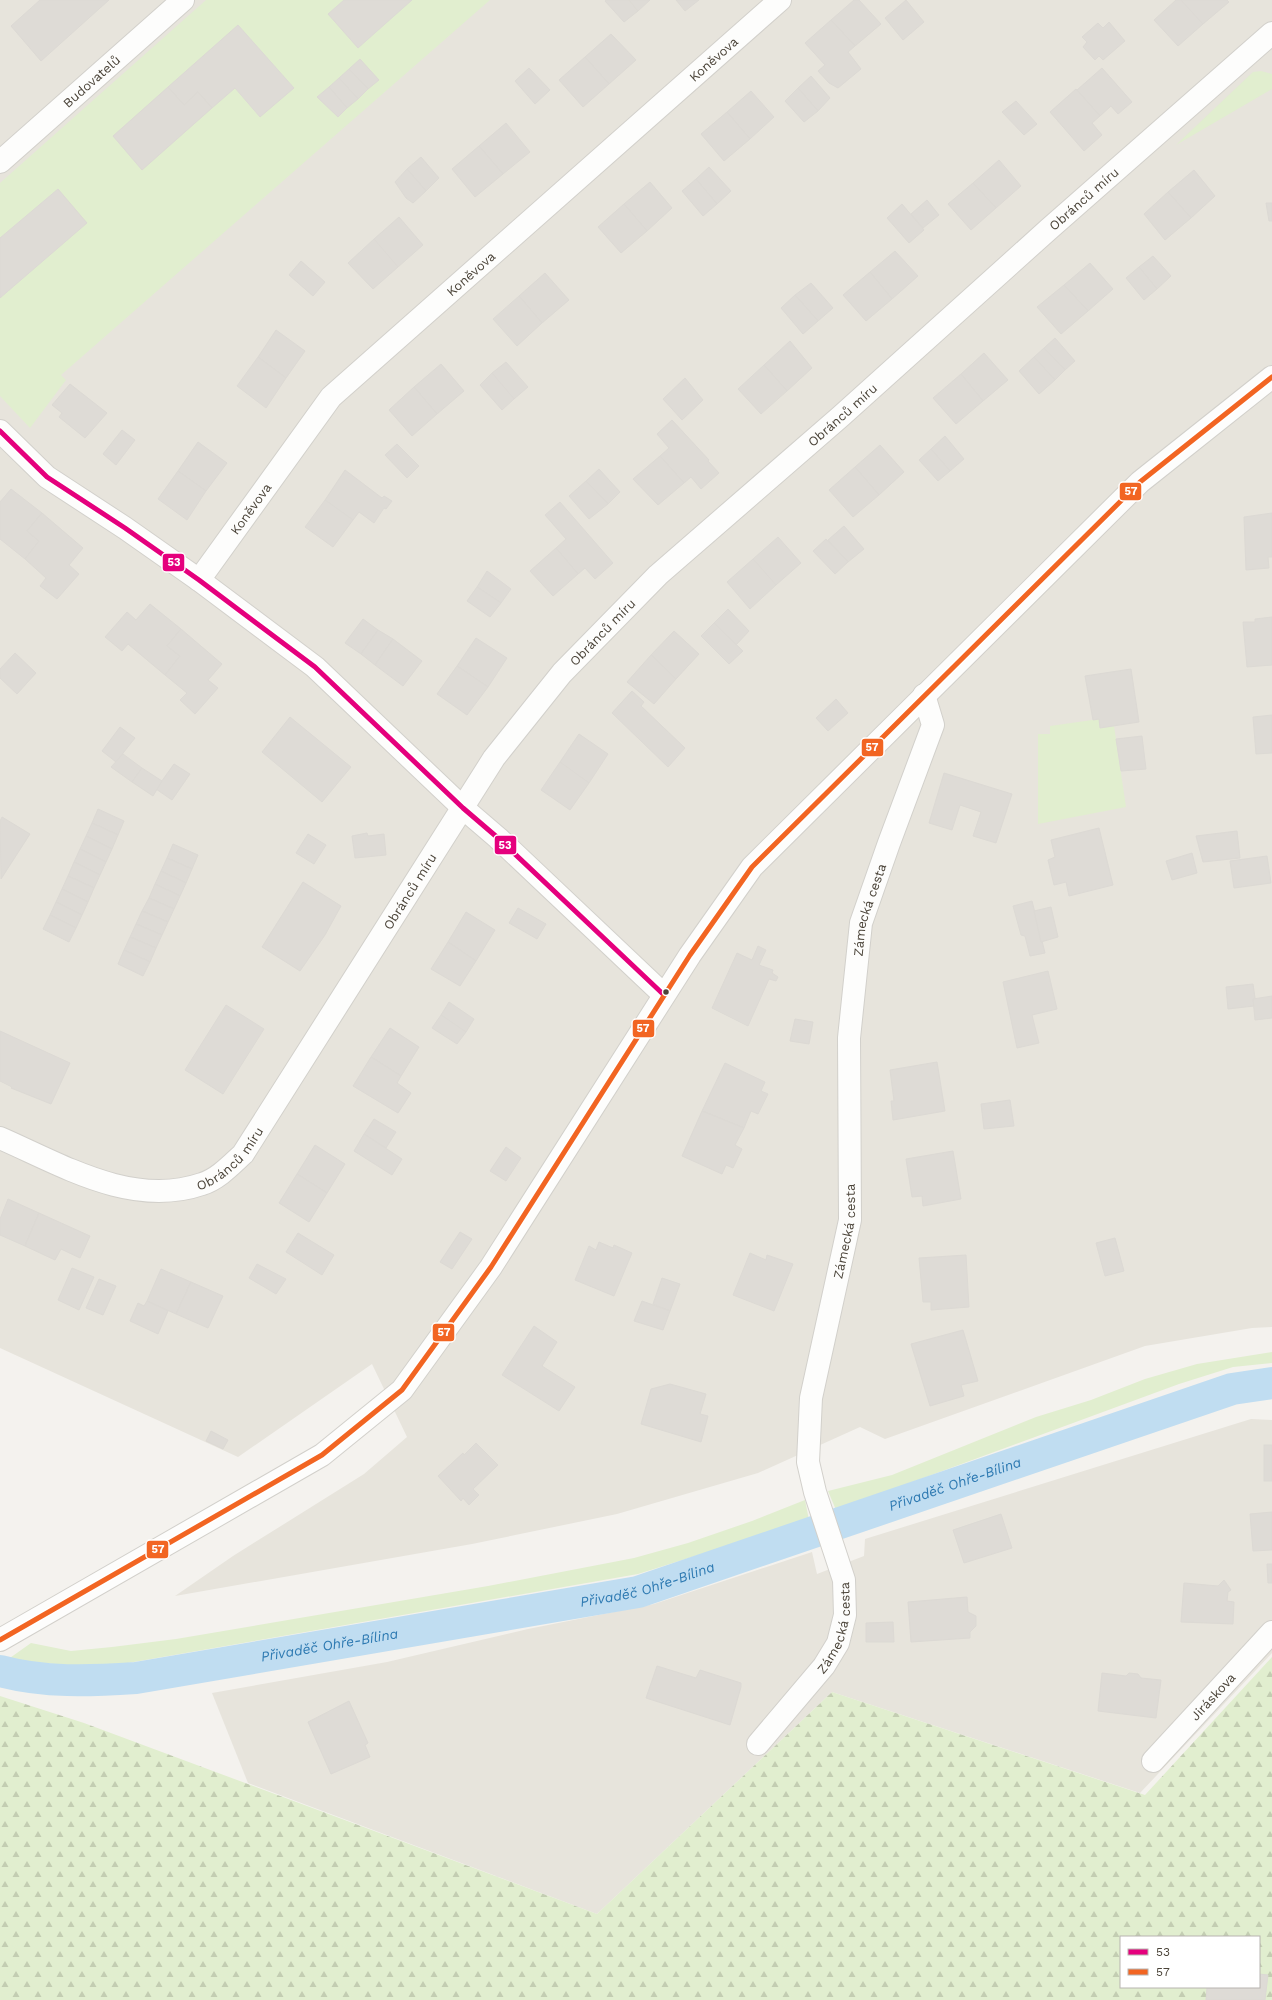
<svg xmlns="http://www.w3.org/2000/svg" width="1272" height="2000" viewBox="0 0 1272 2000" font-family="'Work Sans',sans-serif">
  <defs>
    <pattern id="forest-firs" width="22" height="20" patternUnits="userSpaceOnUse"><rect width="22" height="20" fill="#e1eecf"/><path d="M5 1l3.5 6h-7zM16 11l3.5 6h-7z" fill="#c3cdb2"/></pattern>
  </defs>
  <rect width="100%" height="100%" fill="#f4f2ee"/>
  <g fill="#e7e4dc">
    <polygon points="0,0 1272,0 1272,1327 1252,1328 1145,1346 885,1439 860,1427 758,1473 617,1514 472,1544 175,1596 233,1556 364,1474 407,1437 372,1364 238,1457 0,1348"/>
    <polygon points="1251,1419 1272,1420 1272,1653 1140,1793 832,1692 597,1914 248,1783 212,1693 387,1662 528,1629 654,1604 812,1552 817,1574 864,1556 865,1539"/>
  </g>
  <g fill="#e1eecf">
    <polygon points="206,0 490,0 61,375 66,380 30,428 0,396 0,183"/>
    <polygon points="1261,71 1272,74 1272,89 1176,145 1253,72"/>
    <polygon points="1099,719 1101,728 1114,726 1126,807 1038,824 1038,734 1050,734 1050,726"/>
    <polygon points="1272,1352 1272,1363 1233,1367 1179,1384 836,1510 828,1491 892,1475 1036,1417 1091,1400 1145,1379 1197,1364"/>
    <polygon points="805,1500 809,1520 638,1574 128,1663 90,1667 7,1660 31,1643 71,1651 112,1647 176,1639 488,1586 634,1558 688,1543 752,1521"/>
  </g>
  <path fill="url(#forest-firs)" fill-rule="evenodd" d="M1272,1657V2000H0V1696L84,1723L597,1914L832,1692L1145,1795ZM1121,1937H1259V1987H1121Z"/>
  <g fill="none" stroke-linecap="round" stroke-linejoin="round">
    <path stroke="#c0ddf1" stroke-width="32" id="s1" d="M0,1671C44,1683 90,1681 136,1678L638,1592L1232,1389L1272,1383"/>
  </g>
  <g fill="#dedbd6" stroke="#dcd9d4">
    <polygon points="40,0 109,0 41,61 11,26"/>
    <polygon points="344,0 412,0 358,48 328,14"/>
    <polygon points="606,0 629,0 638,11 624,22 605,1"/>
    <polygon points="629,0 650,0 638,11"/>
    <polygon points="676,0 699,0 685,11"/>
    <polygon points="854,0 859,0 881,24 855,46 831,20"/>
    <polygon points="906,0 924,22 903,40 885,18"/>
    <polygon points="1176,0 1181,0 1203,24 1178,46 1154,20"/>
    <polygon points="1181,0 1227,0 1229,2 1203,24"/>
    <polygon points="831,20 855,46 848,52 861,69 838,88 829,83 818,71 825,65 805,43"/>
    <polygon points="1109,22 1125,41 1103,60 1099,56 1095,60 1083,47 1087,42 1082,37 1098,23 1103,28"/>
    <polygon points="238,25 294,88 260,117 235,88 212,108 198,92 184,105 168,87"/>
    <polygon points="611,34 636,60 609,84 585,57"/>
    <polygon points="585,57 609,84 583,107 559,80"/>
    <polygon points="360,59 379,80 368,89 349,69"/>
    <polygon points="529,68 550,90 535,104 515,81"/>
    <polygon points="1102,68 1132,102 1118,114 1111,106 1100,116 1077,90"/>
    <polygon points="349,69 368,89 358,99 339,78"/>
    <polygon points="811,76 830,98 818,111 798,88"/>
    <polygon points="339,78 358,99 347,108 329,87"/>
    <polygon points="168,87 184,105 198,92 212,108 142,170 113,136"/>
    <polygon points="329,87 347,108 338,117 317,97"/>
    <polygon points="798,88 818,111 804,122 785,101"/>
    <polygon points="1076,89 1100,116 1092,123 1102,135 1084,151 1050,112"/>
    <polygon points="751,91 774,117 750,139 727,112"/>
    <polygon points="1016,101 1037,124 1024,135 1002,112"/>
    <polygon points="727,112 750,139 724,161 701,134"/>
    <polygon points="506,123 530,152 503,174 479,146"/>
    <polygon points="479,146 503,174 475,197 452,169"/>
    <polygon points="421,157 439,178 426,191 407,169"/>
    <polygon points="999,160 1021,186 996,208 973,183"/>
    <polygon points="709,167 731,191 717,204 696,179"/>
    <polygon points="407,169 426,191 413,203 406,198 395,182"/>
    <polygon points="1194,170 1215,196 1191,218 1168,192"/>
    <polygon points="696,179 717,204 703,216 682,191"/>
    <polygon points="650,182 672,208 647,231 624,204"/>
    <polygon points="973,183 996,208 971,230 948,204"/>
    <polygon points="58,189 87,223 0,298 0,238"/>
    <polygon points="1168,192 1191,218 1165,240 1144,214"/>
    <polygon points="927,200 939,215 923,228 911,214"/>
    <polygon points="1266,203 1272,203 1272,221 1269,221"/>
    <polygon points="624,204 647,231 621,253 598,227"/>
    <polygon points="902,204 924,230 909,243 887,218"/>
    <polygon points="399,217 423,245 398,267 374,239"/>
    <polygon points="374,239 398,267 373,289 348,263"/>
    <polygon points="895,251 918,276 892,299 870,272"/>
    <polygon points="1153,256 1171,276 1157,289 1139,267"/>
    <polygon points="301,261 325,282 313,296 289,275"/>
    <polygon points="1090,263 1113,289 1088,311 1064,285"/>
    <polygon points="1139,267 1157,289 1144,300 1126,278"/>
    <polygon points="870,272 892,299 866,321 843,295"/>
    <polygon points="545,273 569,300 542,323 519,296"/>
    <polygon points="811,283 833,308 818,321 795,295"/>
    <polygon points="1064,285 1088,311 1061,334 1037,307"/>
    <polygon points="795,295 818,321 803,334 781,308"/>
    <polygon points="519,296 542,323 517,346 493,319"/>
    <polygon points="276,330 305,351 286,378 258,357"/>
    <polygon points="1055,338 1075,361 1065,370 1044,348"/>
    <polygon points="790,341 812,368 787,391 764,365"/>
    <polygon points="1044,348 1065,370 1055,380 1034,357"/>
    <polygon points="984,353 1008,380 983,401 961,374"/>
    <polygon points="258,357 286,378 266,408 237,386"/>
    <polygon points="1034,357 1055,380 1039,394 1019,371"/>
    <polygon points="506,362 528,387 514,399 492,373"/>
    <polygon points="441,364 464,391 437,414 414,387"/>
    <polygon points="764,365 787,391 761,414 738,389"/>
    <polygon points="492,373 514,399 502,410 480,385"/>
    <polygon points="961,374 983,401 956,424 933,398"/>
    <polygon points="685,378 703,400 682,420 663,399"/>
    <polygon points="70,384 107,413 85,438 59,417 62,413 52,405"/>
    <polygon points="414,387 437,414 412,436 389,410"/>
    <polygon points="672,420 709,460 708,461 719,473 701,489 691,477 684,483 660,456 669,448 657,434"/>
    <polygon points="122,430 135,440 116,465 103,454"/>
    <polygon points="945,436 964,459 950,471 931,449"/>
    <polygon points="198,442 227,463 206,491 178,471"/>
    <polygon points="397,444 419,466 407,478 385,455"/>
    <polygon points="880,445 904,472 879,495 855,467"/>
    <polygon points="931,449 950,471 938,481 919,460"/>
    <polygon points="660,456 684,483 658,505 633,479"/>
    <polygon points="855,467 879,495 853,517 829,490"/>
    <polygon points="599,469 620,492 608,504 586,481"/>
    <polygon points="345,470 382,498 384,496 392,501 386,509 384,508 374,523 359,512 353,520 325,500"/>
    <polygon points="178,471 206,491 187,520 158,499"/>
    <polygon points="586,481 608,504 589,519 569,496"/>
    <polygon points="11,489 42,513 27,531 39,541 25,559 0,539 0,502"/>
    <polygon points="325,500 353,520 333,547 305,527"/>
    <polygon points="560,502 613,563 595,579 585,568 578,574 556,548 566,539 545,515"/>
    <polygon points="42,513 83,548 69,565 79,574 57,599 40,586 46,578 25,559 39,541 27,531"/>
    <polygon points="1272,513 1272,557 1268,557 1269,568 1246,570 1244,517"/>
    <polygon points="844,526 864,549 848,562 828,540"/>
    <polygon points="778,537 801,563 776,585 753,559"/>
    <polygon points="826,539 848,562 835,574 813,551"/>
    <polygon points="556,548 578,574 553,596 530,571"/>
    <polygon points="753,559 776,585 750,609 727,582"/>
    <polygon points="487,571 511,589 501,603 477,587"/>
    <polygon points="477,587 501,603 490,617 467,601"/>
    <polygon points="150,604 181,629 167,646 180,656 165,675 128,644 122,651 105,637 127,612 136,620"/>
    <polygon points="728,609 749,631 736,645 714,623"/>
    <polygon points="1272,617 1272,665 1247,667 1243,622 1255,622 1255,619"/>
    <polygon points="363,619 378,630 361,654 345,643"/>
    <polygon points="714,623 743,651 729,664 701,636"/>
    <polygon points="181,629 222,664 208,680 218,688 195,714 180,700 187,693 165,675 180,656 167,646"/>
    <polygon points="378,630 393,639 375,665 361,654"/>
    <polygon points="674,631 699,654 676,679 651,655"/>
    <polygon points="476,638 507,658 488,687 457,666"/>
    <polygon points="393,639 422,661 403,686 375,665"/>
    <polygon points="15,653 36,673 17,694 0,678 0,669"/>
    <polygon points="651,655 676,679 654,704 627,682"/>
    <polygon points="457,666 488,687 467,715 437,694"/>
    <polygon points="1131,669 1139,722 1100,728 1099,719 1093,720 1085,676"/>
    <polygon points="632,691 644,702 641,706 685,748 668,767 612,713"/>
    <polygon points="836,699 848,713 828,731 816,718"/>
    <polygon points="1272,715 1272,753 1256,754 1253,717"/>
    <polygon points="290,717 351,767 322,802 262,752"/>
    <polygon points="120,727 135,738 116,762 102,751"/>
    <polygon points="579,734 608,754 589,783 560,762"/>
    <polygon points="1142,736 1146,769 1121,771 1116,739"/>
    <polygon points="123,754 142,768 132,782 111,767"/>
    <polygon points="560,762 589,783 570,810 541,790"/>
    <polygon points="174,764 190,774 172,800 156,789"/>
    <polygon points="142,768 162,781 153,796 132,782"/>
    <polygon points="944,773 1012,794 996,843 973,836 981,812 960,805 952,830 929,823"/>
    <polygon points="98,809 124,821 118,835 92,823"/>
    <polygon points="2,817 30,834 1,879 0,821"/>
    <polygon points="92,823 118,835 112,849 86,836"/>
    <polygon points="1099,828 1113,885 1069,896 1066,882 1054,885 1048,860 1055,857 1051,840"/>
    <polygon points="1237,831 1240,858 1203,862 1196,836"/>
    <polygon points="367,833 368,836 384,834 386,855 355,858 352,836"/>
    <polygon points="308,834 326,845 314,864 296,853"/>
    <polygon points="86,836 112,849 106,862 80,849"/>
    <polygon points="173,844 198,855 192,869 167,858"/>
    <polygon points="80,849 106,862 100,875 74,862"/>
    <polygon points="1192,853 1197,873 1172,880 1166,861"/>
    <polygon points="1267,856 1271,883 1234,888 1230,861"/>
    <polygon points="167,858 192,869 186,883 161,871"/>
    <polygon points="74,862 100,875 94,888 68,876"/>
    <polygon points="161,871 186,883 180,896 155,884"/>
    <polygon points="68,876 94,888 88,902 62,889"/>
    <polygon points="303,882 341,906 325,935 300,971 262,947"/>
    <polygon points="155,884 180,896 174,909 149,898"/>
    <polygon points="62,889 88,902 82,915 56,902"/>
    <polygon points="149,898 174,909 168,922 142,911"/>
    <polygon points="1032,901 1045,953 1030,956 1025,936 1021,935 1013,906"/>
    <polygon points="56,902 82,915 76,928 50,915"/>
    <polygon points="1051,907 1058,937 1041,942 1034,911"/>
    <polygon points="518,908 546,924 537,939 509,923"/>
    <polygon points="142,911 168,922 162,935 136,924"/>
    <polygon points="466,912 495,930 476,961 448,942"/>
    <polygon points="50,915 76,928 69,942 43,929"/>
    <polygon points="136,924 162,935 156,948 130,937"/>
    <polygon points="130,937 156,948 150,962 124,950"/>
    <polygon points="448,942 476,961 460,986 431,969"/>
    <polygon points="758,946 766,950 759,965 773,970 772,973 778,977 776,981 769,979 748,1026 712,1008 737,953 752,960"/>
    <polygon points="124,950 150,962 143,976 118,964"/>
    <polygon points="1048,971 1057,1009 1032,1015 1039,1043 1017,1048 1003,982"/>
    <polygon points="1253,984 1255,998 1253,999 1254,1006 1228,1009 1226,987"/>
    <polygon points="1272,996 1272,1018 1255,1020 1253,999"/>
    <polygon points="449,1002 474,1019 466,1032 441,1015"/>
    <polygon points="226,1005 264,1029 223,1094 185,1070"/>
    <polygon points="441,1015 466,1032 457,1044 432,1028"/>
    <polygon points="795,1019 813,1022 809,1044 790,1041"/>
    <polygon points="390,1028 419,1047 401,1076 371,1057"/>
    <polygon points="0,1031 70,1063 51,1104 11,1088 12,1087 0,1081"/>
    <polygon points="371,1057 401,1076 397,1083 411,1093 398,1113 353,1086"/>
    <polygon points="937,1062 945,1111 893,1120 891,1101 894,1101 890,1070"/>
    <polygon points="725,1063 765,1082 761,1091 768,1094 758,1114 751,1111 744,1128 702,1111"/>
    <polygon points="1010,1100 1014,1126 984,1129 981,1104"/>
    <polygon points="702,1111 744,1128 735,1145 742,1149 733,1168 726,1165 722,1174 682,1156"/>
    <polygon points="374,1119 396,1132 386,1148 364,1134"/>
    <polygon points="364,1134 402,1159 392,1175 354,1151"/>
    <polygon points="315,1145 345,1164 327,1193 297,1174"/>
    <polygon points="506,1147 521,1158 506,1181 490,1171"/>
    <polygon points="953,1151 961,1199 923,1206 922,1196 912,1197 906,1159"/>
    <polygon points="297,1174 327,1193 309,1222 279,1203"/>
    <polygon points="8,1199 39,1213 25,1246 0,1235 0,1219"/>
    <polygon points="39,1213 90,1236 80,1258 61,1249 55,1260 25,1246"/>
    <polygon points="460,1232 472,1239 452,1269 440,1262"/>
    <polygon points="298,1233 334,1255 322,1275 286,1252"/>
    <polygon points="1115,1238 1124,1271 1105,1276 1096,1243"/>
    <polygon points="599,1242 613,1248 614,1245 632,1253 614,1296 575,1280 589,1246 596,1250"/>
    <polygon points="750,1253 766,1260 767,1255 793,1264 774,1311 733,1295"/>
    <polygon points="966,1255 969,1307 931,1310 931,1302 923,1302 919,1258"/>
    <polygon points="257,1264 286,1279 276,1294 249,1278"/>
    <polygon points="72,1268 94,1277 79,1310 58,1300"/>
    <polygon points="161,1269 191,1282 176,1314 147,1301"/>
    <polygon points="662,1278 680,1284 670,1311 653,1304"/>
    <polygon points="99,1279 116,1286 103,1315 86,1308"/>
    <polygon points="191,1282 223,1296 208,1328 176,1314"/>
    <polygon points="147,1301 168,1311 158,1334 130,1321 138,1303 144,1306"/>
    <polygon points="642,1301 670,1311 663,1330 634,1321"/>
    <polygon points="534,1326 557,1342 542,1366 575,1387 559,1411 502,1375"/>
    <polygon points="963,1330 978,1381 961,1385 964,1396 930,1406 911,1344"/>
    <polygon points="670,1384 706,1394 700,1414 708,1416 701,1442 641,1424 651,1389"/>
    <polygon points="211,1431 228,1440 223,1449 206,1441"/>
    <polygon points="476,1443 498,1465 473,1489 479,1495 469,1505 463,1498 461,1501 438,1476 463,1453 464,1455"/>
    <rect x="1264" y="1445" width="8" height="36"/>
    <polygon points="1272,1512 1272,1550 1253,1551 1250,1514"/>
    <polygon points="1001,1514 1012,1548 964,1563 953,1530"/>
    <polygon points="1267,1564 1272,1564 1272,1583 1268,1583"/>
    <polygon points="1224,1580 1231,1590 1228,1592 1227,1601 1234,1602 1233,1624 1181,1622 1184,1583 1218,1586"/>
    <polygon points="967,1597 968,1612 976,1616 976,1626 970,1632 970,1638 911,1642 908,1602"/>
    <polygon points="893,1622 894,1642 866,1642 866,1623"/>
    <polygon points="657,1666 696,1678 700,1670 741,1683 741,1687 730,1725 646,1698"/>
    <polygon points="1102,1673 1126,1676 1129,1673 1138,1674 1141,1678 1161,1680 1156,1718 1098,1711"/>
    <polygon points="349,1701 368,1743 365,1745 370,1757 331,1774 308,1722"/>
    <polygon points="1259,1974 1268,1975 1265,2000 1206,2000 1207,1987 1259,1987"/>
  </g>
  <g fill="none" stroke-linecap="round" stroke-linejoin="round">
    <g stroke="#d2d0cb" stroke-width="24">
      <g id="minor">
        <path id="s2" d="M0,162L183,0"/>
        <polyline points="0,431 47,477 125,528 199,580 315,667 463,808 498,838 664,995"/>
        <path id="s3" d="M199,580L331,397L780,0"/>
        <path id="s4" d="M0,1138C62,1165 132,1208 202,1184C218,1179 231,1165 243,1154L494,758L562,673L658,575L840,417L1049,229L1272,33"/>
        <polyline points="0,1640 322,1455 402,1390 491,1267 690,955 752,867 1140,482 1272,377"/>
        <path id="s5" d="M758,1744L824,1666L838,1643L845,1615L844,1580L815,1492L808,1462L811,1398L850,1220L849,1038L861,923L889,843L933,725L924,695"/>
        <path id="s6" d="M1153,1761L1272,1632"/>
      </g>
    </g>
    <use href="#minor" stroke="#fdfdfc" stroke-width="22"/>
    <g stroke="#fff" stroke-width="8">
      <polyline id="bus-1" points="0,431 47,477 125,528 199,580 315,667 463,808 498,838 664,995"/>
    </g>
    <g stroke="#fff" stroke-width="8">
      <polyline id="bus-2" points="0,1640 322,1455 402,1390 491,1267 690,955 752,867 1140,482 1272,377"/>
    </g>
    <use href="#bus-1" stroke="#e5007d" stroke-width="5"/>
    <use href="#bus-2" stroke="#f26522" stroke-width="5"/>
  </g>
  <circle fill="#4b4439" stroke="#fff" stroke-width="1.5" cx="666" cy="992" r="3.5"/>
  <g text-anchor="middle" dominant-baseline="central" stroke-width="4" stroke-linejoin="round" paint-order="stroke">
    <g font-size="13" fill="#4b4439" stroke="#fff">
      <text stroke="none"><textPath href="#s3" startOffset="736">Koněvova</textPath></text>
      <text stroke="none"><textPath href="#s2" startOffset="122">Budovatelů</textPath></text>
      <text stroke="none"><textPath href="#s4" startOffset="1547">Obránců míru</textPath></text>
      <text stroke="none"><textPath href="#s3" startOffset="412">Koněvova</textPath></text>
      <text stroke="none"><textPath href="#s4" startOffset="1223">Obránců míru</textPath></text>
      <text stroke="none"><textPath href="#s3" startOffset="88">Koněvova</textPath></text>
      <text stroke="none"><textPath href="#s4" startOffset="899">Obránců míru</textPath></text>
      <text stroke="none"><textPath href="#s4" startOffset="575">Obránců míru</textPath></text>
      <text stroke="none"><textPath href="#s5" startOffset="875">Zámecká cesta</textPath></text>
      <text stroke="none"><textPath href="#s4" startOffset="251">Obránců míru</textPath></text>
      <text stroke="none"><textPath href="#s5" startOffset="551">Zámecká cesta</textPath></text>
      <text stroke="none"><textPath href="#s5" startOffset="143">Zámecká cesta</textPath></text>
      <text stroke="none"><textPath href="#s6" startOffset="88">Jiráskova</textPath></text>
    </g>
    <g font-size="14" font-style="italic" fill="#2e7ab2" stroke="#fff">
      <text stroke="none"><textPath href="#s1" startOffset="981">Přivaděč Ohře-Bílina</textPath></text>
      <text stroke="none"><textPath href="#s1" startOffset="657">Přivaděč Ohře-Bílina</textPath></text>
      <text stroke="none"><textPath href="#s1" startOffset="333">Přivaděč Ohře-Bílina</textPath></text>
    </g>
  </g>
  <g stroke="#fff" stroke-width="1.5">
    <rect x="1119" y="482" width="23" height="19" rx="4" fill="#f26522"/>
    <rect x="162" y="553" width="23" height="19" rx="4" fill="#e5007d"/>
    <rect x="861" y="738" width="23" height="19" rx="4" fill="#f26522"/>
    <rect x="494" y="835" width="23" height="20" rx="4" fill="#e5007d"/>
    <rect x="632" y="1019" width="23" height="19" rx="4" fill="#f26522"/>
    <rect x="432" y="1323" width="23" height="19" rx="4" fill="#f26522"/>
    <rect x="146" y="1540" width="23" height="19" rx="4" fill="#f26522"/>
  </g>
  <g font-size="11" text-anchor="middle" font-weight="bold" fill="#fff">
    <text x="1131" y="495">57</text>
    <text x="174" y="566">53</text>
    <text x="872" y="751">57</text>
    <text x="505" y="849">53</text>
    <text x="643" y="1032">57</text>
    <text x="444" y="1336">57</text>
    <text x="158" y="1553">57</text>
  </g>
  <rect x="1120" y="1936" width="140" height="52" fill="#ffffff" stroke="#b7b4b0"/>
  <rect x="1128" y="1949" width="20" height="6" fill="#e5007d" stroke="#b7b4b0"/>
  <text x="1156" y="1956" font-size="12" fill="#4b4439">53</text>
  <rect x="1128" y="1969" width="20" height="6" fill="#f26522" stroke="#b7b4b0"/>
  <text x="1156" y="1976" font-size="12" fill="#4b4439">57</text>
</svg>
